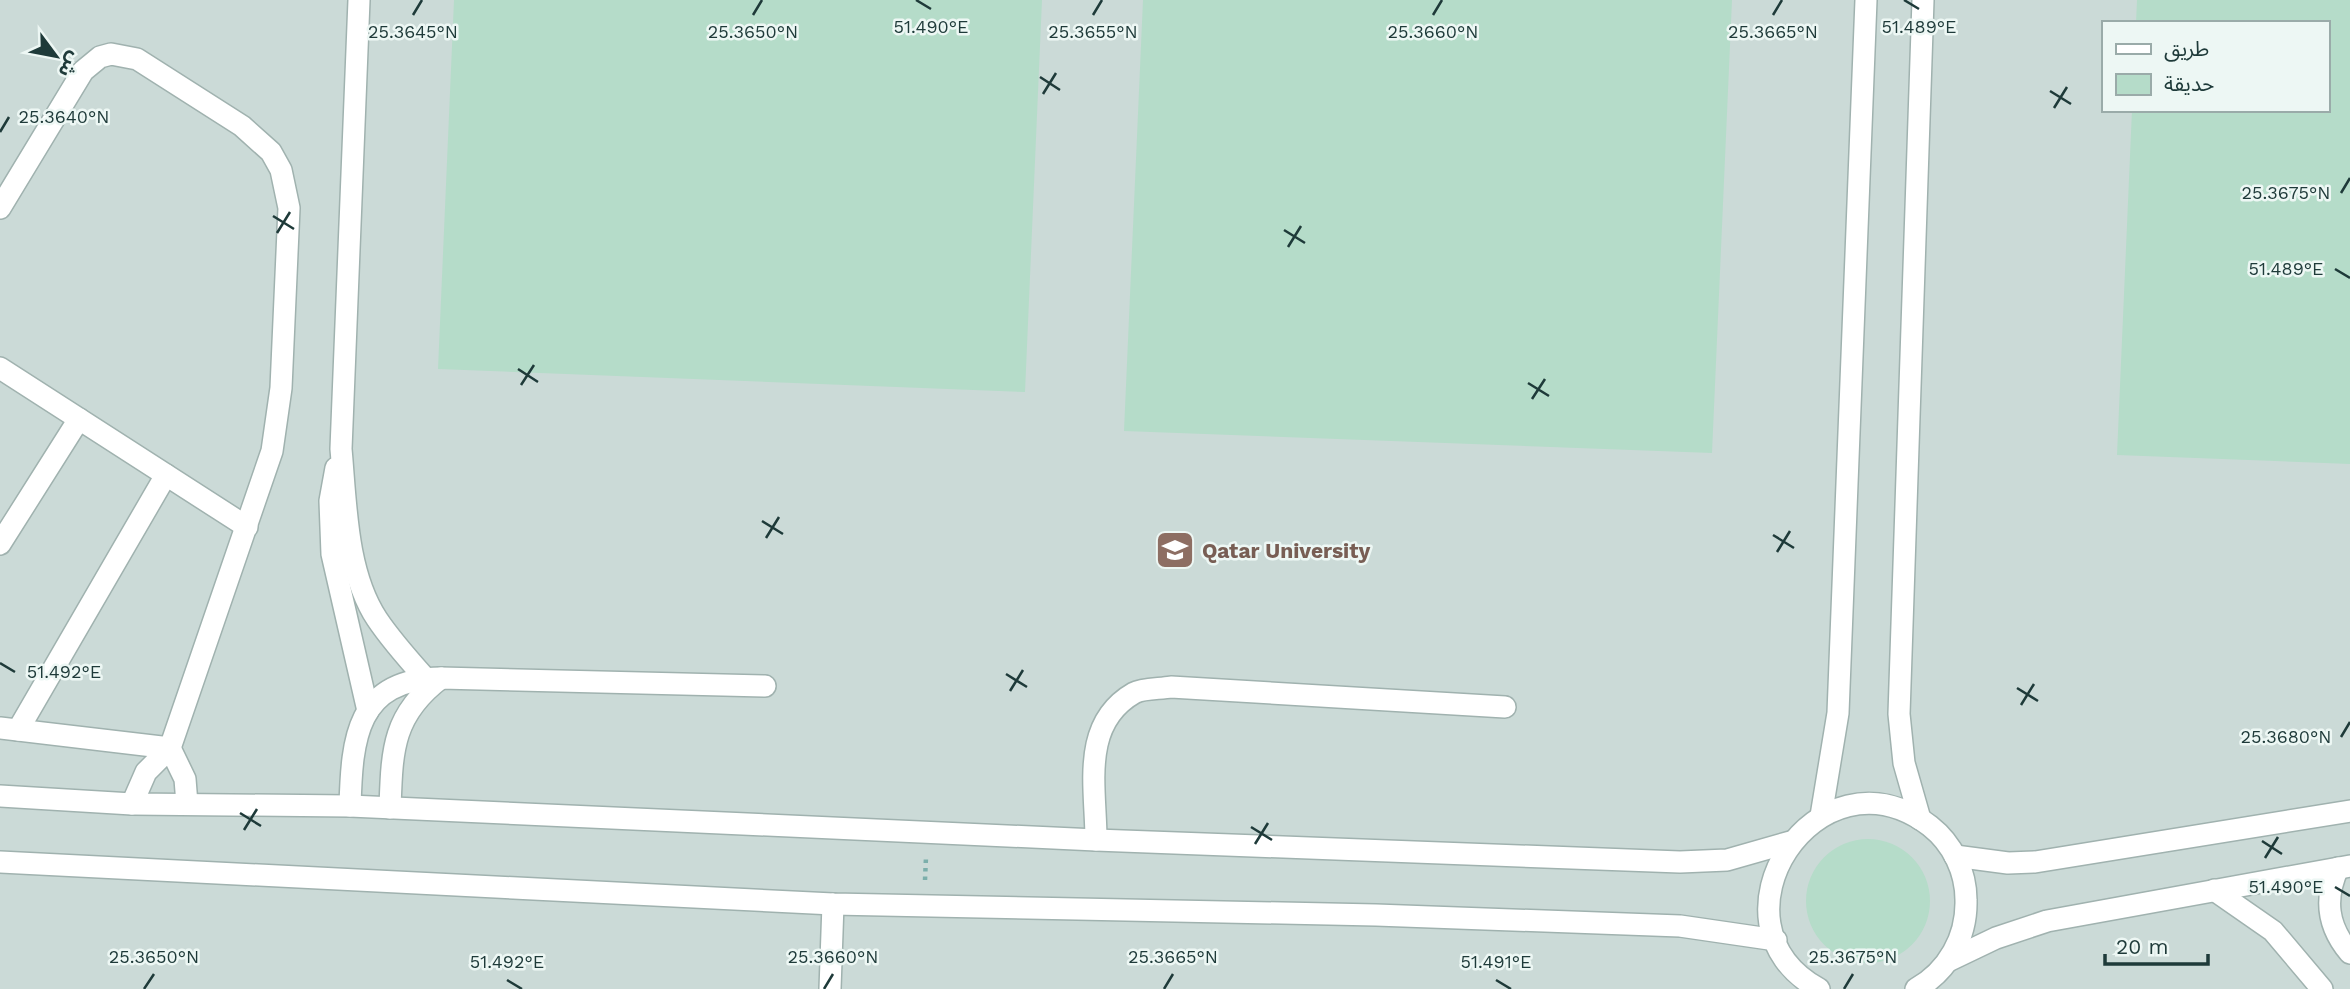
<svg xmlns="http://www.w3.org/2000/svg" width="2350" height="989" viewBox="0 0 2350 989" font-family="'Work Sans','Noto Sans Arabic',sans-serif">
  <rect width="100%" height="100%" fill="#ddeae7"/>
  <path fill="#cbdad7" fill-rule="evenodd" d="M0,0H2350V989H0ZM2103,23H2327V110H2103Z"/>
  <g fill="#b5dcc9">
    <polygon points="454,0 1042,0 1025,392 438,369"/>
    <polygon points="1143,0 1732,0 1712,453 1124,431"/>
    <polygon points="2137,0 2350,0 2350,464 2117,455 2132,110 2327,110 2327,23 2136,23"/>
    <circle cx="1868" cy="901" r="62"/>
  </g>
  <g fill="none" stroke-linecap="round" stroke-linejoin="round">
    <g stroke="#a0b2af" stroke-width="24">
      <g id="minor">
        <path d="M359,0L341,449C346,503 346,572 377,619C391,640 408,659 425,678"/>
        <polyline points="0,208 83,71 100,57 111,54 137,59 242,126 271,152 281,170 289,208 281,388 272,451 170,748 0,728"/>
        <polyline points="0,368 247,527"/>
        <polyline points="336,468 330,501 332,554 368,711"/>
        <polyline points="0,544 79,419"/>
        <polyline points="18,730 166,475"/>
        <polyline points="0,796 132,804 350,806 1096,840 1680,862 1727,860 1790,842"/>
        <polyline points="132,804 146,772 170,748 185,779 187,804"/>
        <path d="M350,806C352,739 356,679 441,678L765,686"/>
        <path d="M390,808C392,751 392,715 441,678"/>
        <polyline points="1821,816 1838,713 1866,0"/>
        <polyline points="1920,819 1904,763 1899,714 1923,0"/>
        <path d="M1096,840C1096,788 1080,724 1134,693C1143,688 1160,689 1171,687L1505,707"/>
        <polyline points="1955,856 2008,863 2035,862 2350,811"/>
        <polyline points="0,862 833,904 1376,915 1680,926 1776,940"/>
        <path d="M2338,868C2324,899 2327,926 2350,953"/>
        <polyline points="2214,890 2273,931 2322,989"/>
        <polyline points="1948,961 1996,938 2047,921 2350,866"/>
        <polyline points="830,989 833,904"/>
        <path d="M1819,989C1699,923 1817,740 1930,826C1953,844 1966,872 1966,900C1967,937 1948,971 1916,989"/>
      </g>
    </g>
    <polyline stroke="#7cafab" stroke-width="4.5" stroke-dasharray="3.5 5" stroke-linecap="butt" points="925,880 926,857"/>
    <use href="#minor" stroke="#fff" stroke-width="21"/>
  </g>
  <path fill="none" stroke="#1e3a39" stroke-width="2.5" d="M916,0L931,9M1904,0L1919,9M413,15L422,0M753,15L762,0M1093,15L1102,0M1433,15L1442,0M1773,15L1782,0M1040,77L1060,90M2050,91L2071,104M1043,94L1056,73M2054,108L2067,87M0,132L9,117M2341,193L2350,178M273,216L294,229M1284,230L1305,243M277,233L290,212M1288,247L1301,226M2335,269L2350,278M518,369L538,382M1528,383L1549,396M521,385L534,365M1532,399L1545,379M762,521L783,534M1773,535L1794,548M766,538L779,517M1777,552L1790,531M0,663L15,672M1006,674L1027,687M2017,688L2038,701M1010,691L1023,670M2021,705L2034,684M2341,737L2350,722M240,813L261,826M1251,827L1272,840M244,830L257,809M2262,841L2282,854M1255,844L1268,823M2265,858L2278,837M2335,887L2350,896M507,980L522,989M1496,980L1511,989M144,989L154,974M824,989L833,974M1164,989L1173,974M1844,989L1853,974"/>
  <defs>
    <g id="university-square" transform="scale(2.0125)"><rect x="-9" y="-9" width="18" height="18" rx="4" fill="#8d6e63" stroke="#edf7f4"/><path d="M0-5L7-2L0 1L-7-2ZM-4 1L0 2.5L4 1V4Q0 6-4 4Z" fill="#fff"/></g>
  </defs>
  <g fill-rule="evenodd">
    <use href="#university-square" x="1175" y="550"/>
  </g>
  <g text-anchor="middle" dominant-baseline="central" stroke-width="5" stroke-linejoin="round" paint-order="stroke">
    <g font-size="21" font-weight="bold" fill="#785e54" stroke="#edf7f4" text-anchor="start">
      <text x="1202" y="550">Qatar University</text>
    </g>
  </g>
  <g font-size="18" text-anchor="middle" fill="#1e3a39" stroke="#edf7f4" stroke-width="5" stroke-linejoin="round" paint-order="stroke">
    <text x="931" y="33">51.490°E</text>
    <text x="1919" y="33">51.489°E</text>
    <text x="413" y="38">25.3645°N</text>
    <text x="753" y="38">25.3650°N</text>
    <text x="1093" y="38">25.3655°N</text>
    <text x="1433" y="38">25.3660°N</text>
    <text x="1773" y="38">25.3665°N</text>
    <text x="64" y="123">25.3640°N</text>
    <text x="2286" y="199">25.3675°N</text>
    <text x="2286" y="275">51.489°E</text>
    <text x="64" y="678">51.492°E</text>
    <text x="2286" y="743">25.3680°N</text>
    <text x="2286" y="893">51.490°E</text>
    <text x="154" y="963">25.3650°N</text>
    <text x="833" y="963">25.3660°N</text>
    <text x="1173" y="963">25.3665°N</text>
    <text x="1853" y="963">25.3675°N</text>
    <text x="507" y="968">51.492°E</text>
    <text x="1496" y="968">51.491°E</text>
  </g>
  <rect x="2102" y="21" width="228" height="91" fill="#edf7f4" stroke="#9aaba9" stroke-width="2"/>
  <rect x="2116" y="44" width="35" height="10" fill="#ffffff" stroke="#9aaba9" stroke-width="2"/>
  <text x="2164" y="56" font-size="21" fill="#1e3a39">طريق</text>
  <rect x="2116" y="74" width="35" height="21" fill="#b5dcc9" stroke="#9aaba9" stroke-width="2"/>
  <text x="2164" y="91" font-size="21" fill="#1e3a39">حديقة</text>
  <g transform="translate(56 56) rotate(122)" stroke="#edf7f4" stroke-width="5" paint-order="stroke">
  <path d="M0-5L12 26L0 18L-12 26Z" fill="#1e3a39"/>
  <text y="-10" font-size="19" font-weight="bold" text-anchor="middle" fill="#1e3a39">ش</text>
  </g>
  <path d="M2105 954v10h103v-10" fill="none" stroke="#1e3a39" stroke-width="3.5"/>
  <text x="2116" y="954" font-size="21" fill="#1e3a39" stroke="#edf7f4" stroke-width="5" paint-order="stroke">20 m</text>
</svg>
